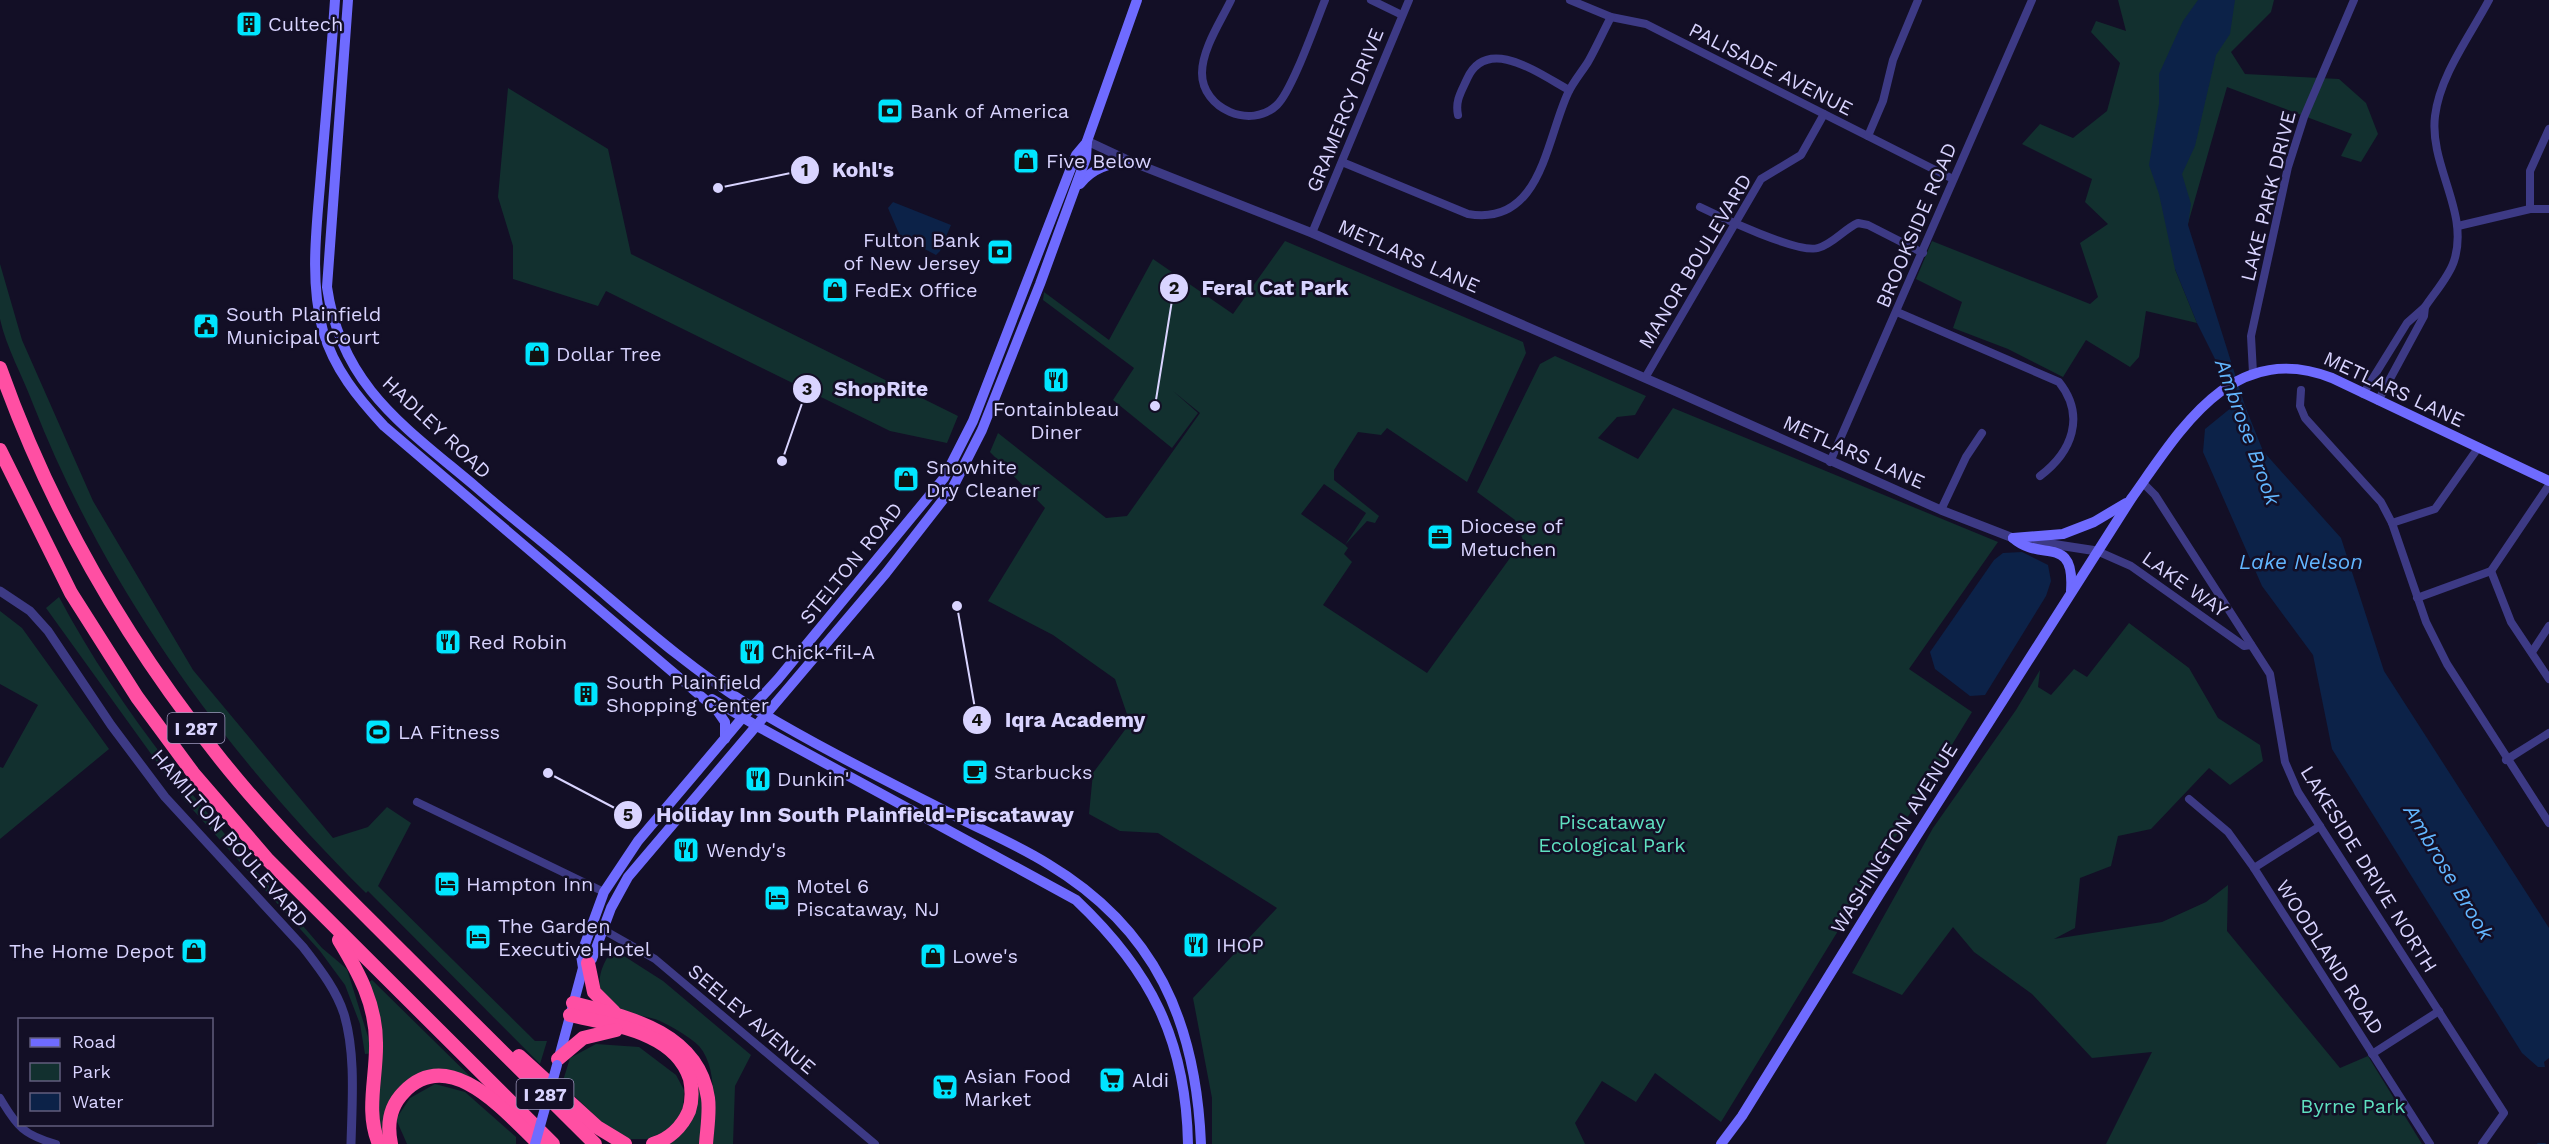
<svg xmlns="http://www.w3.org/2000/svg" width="2549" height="1144" viewBox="0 0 2549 1144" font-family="'Work Sans',sans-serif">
  <rect width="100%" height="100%" fill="#130f26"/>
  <g fill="#12302f" fill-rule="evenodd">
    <polygon points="2118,0 2274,0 2271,12 2231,52 2245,74 2339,79 2366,103 2378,134 2361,162 2341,156 2352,134 2227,87 2175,269 2197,323 2146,311 2139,357 2130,367 2086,340 2063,377 2008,349 1953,328 1962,302 1916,279 1932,241 2090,304 2098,297 2080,243 2108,224 2085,202 2092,179 2022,144 2040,124 2073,138 2107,111 2120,63 2091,32 2096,21 2126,31"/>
    <polygon points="508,88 608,149 631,254 958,416 947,443 890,431 606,291 598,306 513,279 513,246 498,197"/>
    <path d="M1285,241L1523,342L1526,353L1467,482L1387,428L1381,435L1358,432L1334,470V480L1379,516L1375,523L1367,521L1345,545L1348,548L1344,554L1352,562L1323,605L1427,673L1523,540L1515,520L1477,492L1540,364L1555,356L1646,396L1635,415L1617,417L1598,438L1638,459L1673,408L1998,542L1909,669L1972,712L1721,1122L1655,1073L1636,1102L1602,1081L1575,1123L1585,1144H1212V1098L1193,998L1277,908L1158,833L1120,831L1089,814L1093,773L1130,723L1115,679L1053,635L988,601L1045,508L990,452L998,433L1106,518L1127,516L1200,413L1173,391L1198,413L1172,448L1113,400L1134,368L1043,300L1044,292L1109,340L1153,259L1233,314ZM1324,484L1366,513L1345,545L1301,514Z"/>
    <path d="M0,264L22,340L93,501L193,670L333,838L368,827L387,807L411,823L378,886L535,1041H547L540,1064L368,891L366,893C225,753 106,590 33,404C23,377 6,347 0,319C0,302 0,281 0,264Z"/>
    <path d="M59,597C128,727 227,837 322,948L347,969L373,1053L365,1054L360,1024L345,985L320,951L185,801L46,608Z"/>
    <polygon points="0,611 22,628 109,749 0,839 0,767 3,768 38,705 0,684"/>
    <polygon points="2129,623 2189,668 2218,718 2260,745 2263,761 2230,785 2209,768 2151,829 2118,836 2111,866 2080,878 2075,928 2054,939 2162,922 2206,902 2228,885 2227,931 2340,1068 2368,1056 2422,1144 2106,1144 2152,1052 2092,1058 2032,994 1974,952 1953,927 1902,995 1852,973 1933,828 2016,710 2040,670 2038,687 2051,695 2074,669 2087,677"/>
    <path d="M613,949L663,981L751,1055L735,1086L733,1144H712C711,1115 720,1070 699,1046C690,1037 671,1026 660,1021C649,1016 636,1016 624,1012C592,999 595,973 613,949Z"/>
    <polygon points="372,980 488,1094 467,1079 408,1083 384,1144 379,1131 368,983"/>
    <polygon points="596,1044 639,1047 676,1075 684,1090 683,1112 668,1130 647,1139 629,1139 615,1135 562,1084 570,1058"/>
    <polygon points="695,1077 705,1103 702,1144 667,1144 688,1125"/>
    <polygon points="435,1084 465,1092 516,1137 516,1144 407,1144 396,1119 410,1098"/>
  </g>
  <g fill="#0c2248">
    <polygon points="2198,0 2235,0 2230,34 2216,55 2195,146 2182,174 2191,204 2188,225 2245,406 2263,451 2341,538 2384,671 2549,928 2549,1058 2544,1062 2545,1067 2538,1067 2522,1053 2332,749 2313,655 2262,586 2203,452 2205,429 2237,403 2197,323 2175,269 2159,194 2149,165 2159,104 2159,74 2183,21"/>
    <polygon points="893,202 951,225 940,251 936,255 900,236 888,208"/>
    <polygon points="2022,552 2048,565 2051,581 2046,596 1985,695 1970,696 1935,669 1930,652 1994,560 2003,553"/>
  </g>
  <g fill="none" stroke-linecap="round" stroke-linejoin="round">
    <polyline stroke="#0c2248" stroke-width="2" points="2538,1144 2545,1144"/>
    <g stroke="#3d3a85" stroke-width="8">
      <path d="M1231,0C1221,21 1202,49 1202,73C1202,109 1251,130 1277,105C1292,91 1316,22 1325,0"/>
      <polyline points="1371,0 1402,15"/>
      <polyline points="1570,0 1611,17 1646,24 1953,179"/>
      <path d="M1458,115C1455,101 1461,92 1467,79C1487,34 1541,75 1569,90"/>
      <polyline points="1868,136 1883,101 1893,60 1918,0"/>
      <path d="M1342,162L1468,214C1541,227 1546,140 1568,93C1573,82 1581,73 1588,62C1596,48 1603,32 1611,17"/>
      <path d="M1700,207C1720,217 1799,254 1818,248C1833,244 1844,229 1858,223L1868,225L1923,253"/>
      <polyline points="2530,209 2530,171 2549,129"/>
      <polyline points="2458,226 2530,209 2549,209"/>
      <polyline points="1312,233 1409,0"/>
      <path d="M1897,312L2059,382C2086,416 2072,452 2040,476"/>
      <polyline points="2253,373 2251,336 2288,167 2304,117 2354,0"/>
      <polyline points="1645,378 1761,179 1801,155 1824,114"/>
      <polyline points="2301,390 2300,406 2305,418 2381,502 2392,523 2426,622 2447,664 2549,823"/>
      <polyline points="2363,394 2407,323 2425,307"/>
      <path d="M2378,401L2424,316L2425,307C2434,293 2449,277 2454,261C2470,212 2429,166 2435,116C2440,75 2470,36 2489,0"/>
      <polyline points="1830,462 2032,0"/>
      <polyline points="2143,483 2155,495 2270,674 2285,762 2298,792 2504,1113 2482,1144"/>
      <polyline points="1941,510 1966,457 1982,433"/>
      <polyline points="2392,523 2435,509 2478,448"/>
      <polyline points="2097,551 2131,566 2244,646 2251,645"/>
      <polyline points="2491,571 2511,622 2549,679"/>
      <polyline points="2417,598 2491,571 2549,485"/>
      <polyline points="2532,652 2549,626"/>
      <polyline points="2506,760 2549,733"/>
      <polyline points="2189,799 2228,832 2254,868 2430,1144"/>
      <polyline points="417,802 604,892"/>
      <polyline points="2254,868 2320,826"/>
      <polyline points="602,929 655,959 875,1144"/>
      <polyline points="2372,1054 2439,1011"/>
      <path d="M0,1098C17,1127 24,1135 56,1144"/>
    </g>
    <g stroke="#3d3a85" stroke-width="9">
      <polyline points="1087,141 1132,162 1312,233 1677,392 1941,510 2013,538 2097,551"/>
      <path d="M0,591L30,611L48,631L111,725L165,797L303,947C319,968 336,989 344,1014C356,1054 352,1103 351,1144"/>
    </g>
    <g stroke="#6f6bff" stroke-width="10">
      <path d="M335,0C331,58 326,115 321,173C317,225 309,280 323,331C334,369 358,398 384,426L716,709L725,722V739"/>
      <path d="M348,0L327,287C341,386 405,427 476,487C507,514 539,539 570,565C628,613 683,664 747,704C816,746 891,783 963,820C991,834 1021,847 1048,864C1156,929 1196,1022 1201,1144"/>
      <path d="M1080,184C1093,167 1111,162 1132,162"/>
      <polyline points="2013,538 2063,534 2094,522 2126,503"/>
      <path d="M2013,538C2041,563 2075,533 2071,591"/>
      <path d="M712,699L757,726L1076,900C1151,971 1186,1040 1188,1144"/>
      <polyline points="584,967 592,959 611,908 628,877 886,573 953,487 982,430 1040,284 1086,158 1087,141 1137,0"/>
      <polyline points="558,1061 583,968 581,955 604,892 638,841 743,717 778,679 944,478 973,421 1076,155 1087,142"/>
      <path d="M1721,1144L1742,1116L1879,895L2131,499C2181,429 2232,339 2332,378L2549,481"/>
    </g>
    <g stroke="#ff4fa3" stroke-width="14">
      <path d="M0,368C49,506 124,637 215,752C268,820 330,880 391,941C459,1009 527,1076 595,1144"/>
      <polyline points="0,450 71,593 137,697 193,773 268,860 553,1144"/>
      <path d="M339,940C359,973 376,1004 376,1043C377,1076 365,1112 379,1144"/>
      <polyline points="588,963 594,992 614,1012"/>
      <path d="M573,1003C628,1017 698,1032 708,1098C710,1112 707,1129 706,1144"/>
      <path d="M570,1015C611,1025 675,1031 690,1079C692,1089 692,1102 689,1111C682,1127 669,1139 653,1144"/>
      <polyline points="519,1056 597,1127 625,1144"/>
      <polyline points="558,1059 583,1038 616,1030"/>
      <path d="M391,1144C387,1125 390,1106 404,1092C450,1044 507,1114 539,1144"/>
    </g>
    <polyline stroke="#6f6bff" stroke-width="10" points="535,1144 557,1065"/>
  </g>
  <defs>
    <g id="building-square" transform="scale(1.35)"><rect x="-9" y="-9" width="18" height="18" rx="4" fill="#00e5ff" stroke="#130f26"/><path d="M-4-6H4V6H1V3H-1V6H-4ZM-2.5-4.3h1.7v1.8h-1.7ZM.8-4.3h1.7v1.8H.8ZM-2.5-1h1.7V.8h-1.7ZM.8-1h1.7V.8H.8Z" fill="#111"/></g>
    <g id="bank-square" transform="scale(1.35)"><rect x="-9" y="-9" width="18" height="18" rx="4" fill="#00e5ff" stroke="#130f26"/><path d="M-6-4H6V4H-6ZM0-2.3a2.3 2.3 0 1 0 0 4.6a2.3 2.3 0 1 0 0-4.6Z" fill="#111"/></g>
    <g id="shop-square" transform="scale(1.35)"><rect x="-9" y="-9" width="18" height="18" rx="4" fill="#00e5ff" stroke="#130f26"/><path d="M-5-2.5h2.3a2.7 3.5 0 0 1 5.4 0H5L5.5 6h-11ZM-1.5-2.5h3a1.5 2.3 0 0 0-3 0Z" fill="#111"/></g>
    <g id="civic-square" transform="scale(1.35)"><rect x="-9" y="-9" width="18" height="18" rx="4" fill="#00e5ff" stroke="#130f26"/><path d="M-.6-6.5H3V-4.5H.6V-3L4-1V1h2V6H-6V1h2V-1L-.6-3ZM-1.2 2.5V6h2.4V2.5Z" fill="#111"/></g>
    <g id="restaurant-square" transform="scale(1.35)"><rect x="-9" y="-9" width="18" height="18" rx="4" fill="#00e5ff" stroke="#130f26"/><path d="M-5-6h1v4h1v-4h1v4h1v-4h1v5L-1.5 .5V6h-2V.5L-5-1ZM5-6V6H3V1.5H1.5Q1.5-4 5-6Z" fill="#111"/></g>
    <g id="office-square" transform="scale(1.35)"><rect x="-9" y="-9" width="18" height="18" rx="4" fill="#00e5ff" stroke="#130f26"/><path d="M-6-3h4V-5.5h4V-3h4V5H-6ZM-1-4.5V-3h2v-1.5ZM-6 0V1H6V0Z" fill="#111"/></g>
    <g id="stadium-square" transform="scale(1.35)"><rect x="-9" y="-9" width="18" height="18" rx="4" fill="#00e5ff" stroke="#130f26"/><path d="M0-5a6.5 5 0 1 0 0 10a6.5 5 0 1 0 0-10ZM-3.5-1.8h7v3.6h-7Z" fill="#111"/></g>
    <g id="cafe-square" transform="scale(1.35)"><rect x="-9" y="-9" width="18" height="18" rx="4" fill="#00e5ff" stroke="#130f26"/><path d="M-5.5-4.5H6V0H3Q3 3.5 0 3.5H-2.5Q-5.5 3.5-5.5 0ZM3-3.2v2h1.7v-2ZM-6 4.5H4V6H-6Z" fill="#111"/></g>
    <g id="hotel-square" transform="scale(1.35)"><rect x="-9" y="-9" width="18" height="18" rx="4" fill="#00e5ff" stroke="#130f26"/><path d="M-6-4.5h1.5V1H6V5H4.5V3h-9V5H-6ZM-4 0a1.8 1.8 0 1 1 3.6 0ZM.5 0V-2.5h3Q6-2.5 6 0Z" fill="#111"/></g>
    <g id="supermarket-square" transform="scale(1.35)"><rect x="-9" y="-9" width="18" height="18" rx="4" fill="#00e5ff" stroke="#130f26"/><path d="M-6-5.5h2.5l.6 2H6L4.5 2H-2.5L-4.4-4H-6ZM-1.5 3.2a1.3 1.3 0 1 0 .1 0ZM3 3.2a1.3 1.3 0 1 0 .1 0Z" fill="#111"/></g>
  </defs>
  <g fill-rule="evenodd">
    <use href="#building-square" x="249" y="24"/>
    <use href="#bank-square" x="890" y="111"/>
    <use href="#shop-square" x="1026" y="161"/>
    <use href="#bank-square" x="1000" y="252"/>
    <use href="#shop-square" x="835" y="290"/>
    <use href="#civic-square" x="206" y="326"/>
    <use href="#shop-square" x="537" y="354"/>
    <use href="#restaurant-square" x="1056" y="380"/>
    <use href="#shop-square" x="906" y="479"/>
    <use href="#office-square" x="1440" y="537"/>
    <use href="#restaurant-square" x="448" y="642"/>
    <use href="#restaurant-square" x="752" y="652"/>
    <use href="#building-square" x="586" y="694"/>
    <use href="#stadium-square" x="378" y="732"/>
    <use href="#cafe-square" x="975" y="772"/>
    <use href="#restaurant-square" x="758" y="779"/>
    <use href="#restaurant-square" x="686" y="850"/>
    <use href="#hotel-square" x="447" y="884"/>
    <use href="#hotel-square" x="777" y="898"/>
    <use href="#hotel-square" x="478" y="937"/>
    <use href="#restaurant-square" x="1196" y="945"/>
    <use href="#shop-square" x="194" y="951"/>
    <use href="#shop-square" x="933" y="956"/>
    <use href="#supermarket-square" x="1112" y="1080"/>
    <use href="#supermarket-square" x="945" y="1087"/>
  </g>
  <g text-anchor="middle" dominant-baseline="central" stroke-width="5" stroke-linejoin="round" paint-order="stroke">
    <g fill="#130f26" stroke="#9e99be" stroke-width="1.5">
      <rect x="167.5" y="713" width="57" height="30" rx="4.5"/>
      <rect x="516.5" y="1079" width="57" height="30" rx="4.5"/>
    </g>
    <g font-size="18" font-weight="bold" fill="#d9d4ff">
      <text x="196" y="728">I 287</text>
      <text x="545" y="1094">I 287</text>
    </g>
    <g font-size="20" fill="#d9d4ff" stroke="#130f26" text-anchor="start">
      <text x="268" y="24">Cultech</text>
      <text x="910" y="111">Bank of America</text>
      <text x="1046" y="161">Five Below</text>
      <text x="980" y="240" text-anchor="end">Fulton Bank<tspan x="980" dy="23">of New Jersey</tspan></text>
      <text x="854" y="290">FedEx Office</text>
      <text x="226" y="314">South Plainfield<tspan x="226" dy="23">Municipal Court</tspan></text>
      <text x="556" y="354">Dollar Tree</text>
      <text x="1056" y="409" text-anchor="middle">Fontainbleau<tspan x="1056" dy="23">Diner</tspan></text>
      <text x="926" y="467">Snowhite<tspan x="926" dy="23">Dry Cleaner</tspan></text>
      <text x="1460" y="526">Diocese of<tspan x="1460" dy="23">Metuchen</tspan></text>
      <text x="468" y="642">Red Robin</text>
      <text x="771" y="652">Chick-fil-A</text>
      <text x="606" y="682">South Plainfield<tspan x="606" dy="23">Shopping Center</tspan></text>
      <text x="398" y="732">LA Fitness</text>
      <text x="994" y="772">Starbucks</text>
      <text x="777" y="779">Dunkin'</text>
      <text x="706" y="850">Wendy's</text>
      <text x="466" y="884">Hampton Inn</text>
      <text x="796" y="886">Motel 6<tspan x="796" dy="23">Piscataway, NJ</tspan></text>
      <text x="498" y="926">The Garden<tspan x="498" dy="23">Executive Hotel</tspan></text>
      <text x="1216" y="945">IHOP</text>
      <text x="174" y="951" text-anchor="end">The Home Depot</text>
      <text x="952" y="956">Lowe's</text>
      <text x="964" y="1076">Asian Food<tspan x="964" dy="23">Market</tspan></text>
      <text x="1132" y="1080">Aldi</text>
    </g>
    <g font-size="20" fill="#d9d4ff" stroke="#130f26">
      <text transform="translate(1771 69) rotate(27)">PALISADE AVENUE</text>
      <text transform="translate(1345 110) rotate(-68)">GRAMERCY DRIVE</text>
      <text transform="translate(2268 196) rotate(-76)">LAKE PARK DRIVE</text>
      <text transform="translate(1916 225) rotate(-67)">BROOKSIDE ROAD</text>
      <text transform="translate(1409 256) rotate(24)">METLARS LANE</text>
      <text transform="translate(1695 261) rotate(-59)">MANOR BOULEVARD</text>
      <text transform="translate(2394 389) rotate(25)">METLARS LANE</text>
      <text transform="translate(437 427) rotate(43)">HADLEY ROAD</text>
      <text transform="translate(1854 452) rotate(24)">METLARS LANE</text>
      <text transform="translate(851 563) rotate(-51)">STELTON ROAD</text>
      <text transform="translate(2185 584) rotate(35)">LAKE WAY</text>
      <text transform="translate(230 838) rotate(49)">HAMILTON BOULEVARD</text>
      <text transform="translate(1894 838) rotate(-58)">WASHINGTON AVENUE</text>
      <text transform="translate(2369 869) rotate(58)">LAKESIDE DRIVE NORTH</text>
      <text transform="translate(2330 957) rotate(57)">WOODLAND ROAD</text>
      <text transform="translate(752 1019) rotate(40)">SEELEY AVENUE</text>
    </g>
    <g font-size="20" fill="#5fe0c0" stroke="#130f26">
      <text x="1612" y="822">Piscataway<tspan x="1612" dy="23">Ecological Park</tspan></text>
      <text x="2353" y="1106">Byrne Park</text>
    </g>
    <g font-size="21" font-style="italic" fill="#62b6ff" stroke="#130f26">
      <text transform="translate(2248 432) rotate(70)">Ambrose Brook</text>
      <text x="2301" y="561">Lake Nelson</text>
      <text transform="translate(2449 872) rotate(59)">Ambrose Brook</text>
    </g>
  </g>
  <path fill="none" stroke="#d9d4ff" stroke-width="2" d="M718 188L805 170M1155 406L1174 288M782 461L807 389M957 606L977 720M548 773L628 815"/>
  <g fill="#d9d4ff" stroke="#130f26" stroke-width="2">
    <circle cx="718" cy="188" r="6"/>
    <circle cx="1155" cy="406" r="6"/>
    <circle cx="782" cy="461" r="6"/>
    <circle cx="957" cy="606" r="6"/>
    <circle cx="548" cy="773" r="6"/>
    <circle cx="805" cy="170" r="15"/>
    <circle cx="1174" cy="288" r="15"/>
    <circle cx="807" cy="389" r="15"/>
    <circle cx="977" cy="720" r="15"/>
    <circle cx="628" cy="815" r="15"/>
  </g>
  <g font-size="18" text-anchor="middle" font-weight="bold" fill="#111">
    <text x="805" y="176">1</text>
    <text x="1174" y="294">2</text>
    <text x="807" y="395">3</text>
    <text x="977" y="726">4</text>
    <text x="628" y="821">5</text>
  </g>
  <g font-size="21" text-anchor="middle" font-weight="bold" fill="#d9d4ff" stroke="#130f26" stroke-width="5" stroke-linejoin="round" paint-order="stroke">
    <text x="863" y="177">Kohl's</text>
    <text x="1275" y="295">Feral Cat Park</text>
    <text x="881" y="396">ShopRite</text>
    <text x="1075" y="727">Iqra Academy</text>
    <text x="865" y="822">Holiday Inn South Plainfield-Piscataway</text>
  </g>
  <rect x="18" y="1018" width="195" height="108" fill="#130f26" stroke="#625e7d" stroke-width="1.5"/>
  <rect x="30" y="1038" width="30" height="9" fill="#6f6bff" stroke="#625e7d" stroke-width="1.5"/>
  <text x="72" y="1048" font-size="18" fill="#d9d4ff">Road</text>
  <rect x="30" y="1063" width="30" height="18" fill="#12302f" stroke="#625e7d" stroke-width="1.5"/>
  <text x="72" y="1078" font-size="18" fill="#d9d4ff">Park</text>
  <rect x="30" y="1093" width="30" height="18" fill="#0c2248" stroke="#625e7d" stroke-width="1.5"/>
  <text x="72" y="1108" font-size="18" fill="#d9d4ff">Water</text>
</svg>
